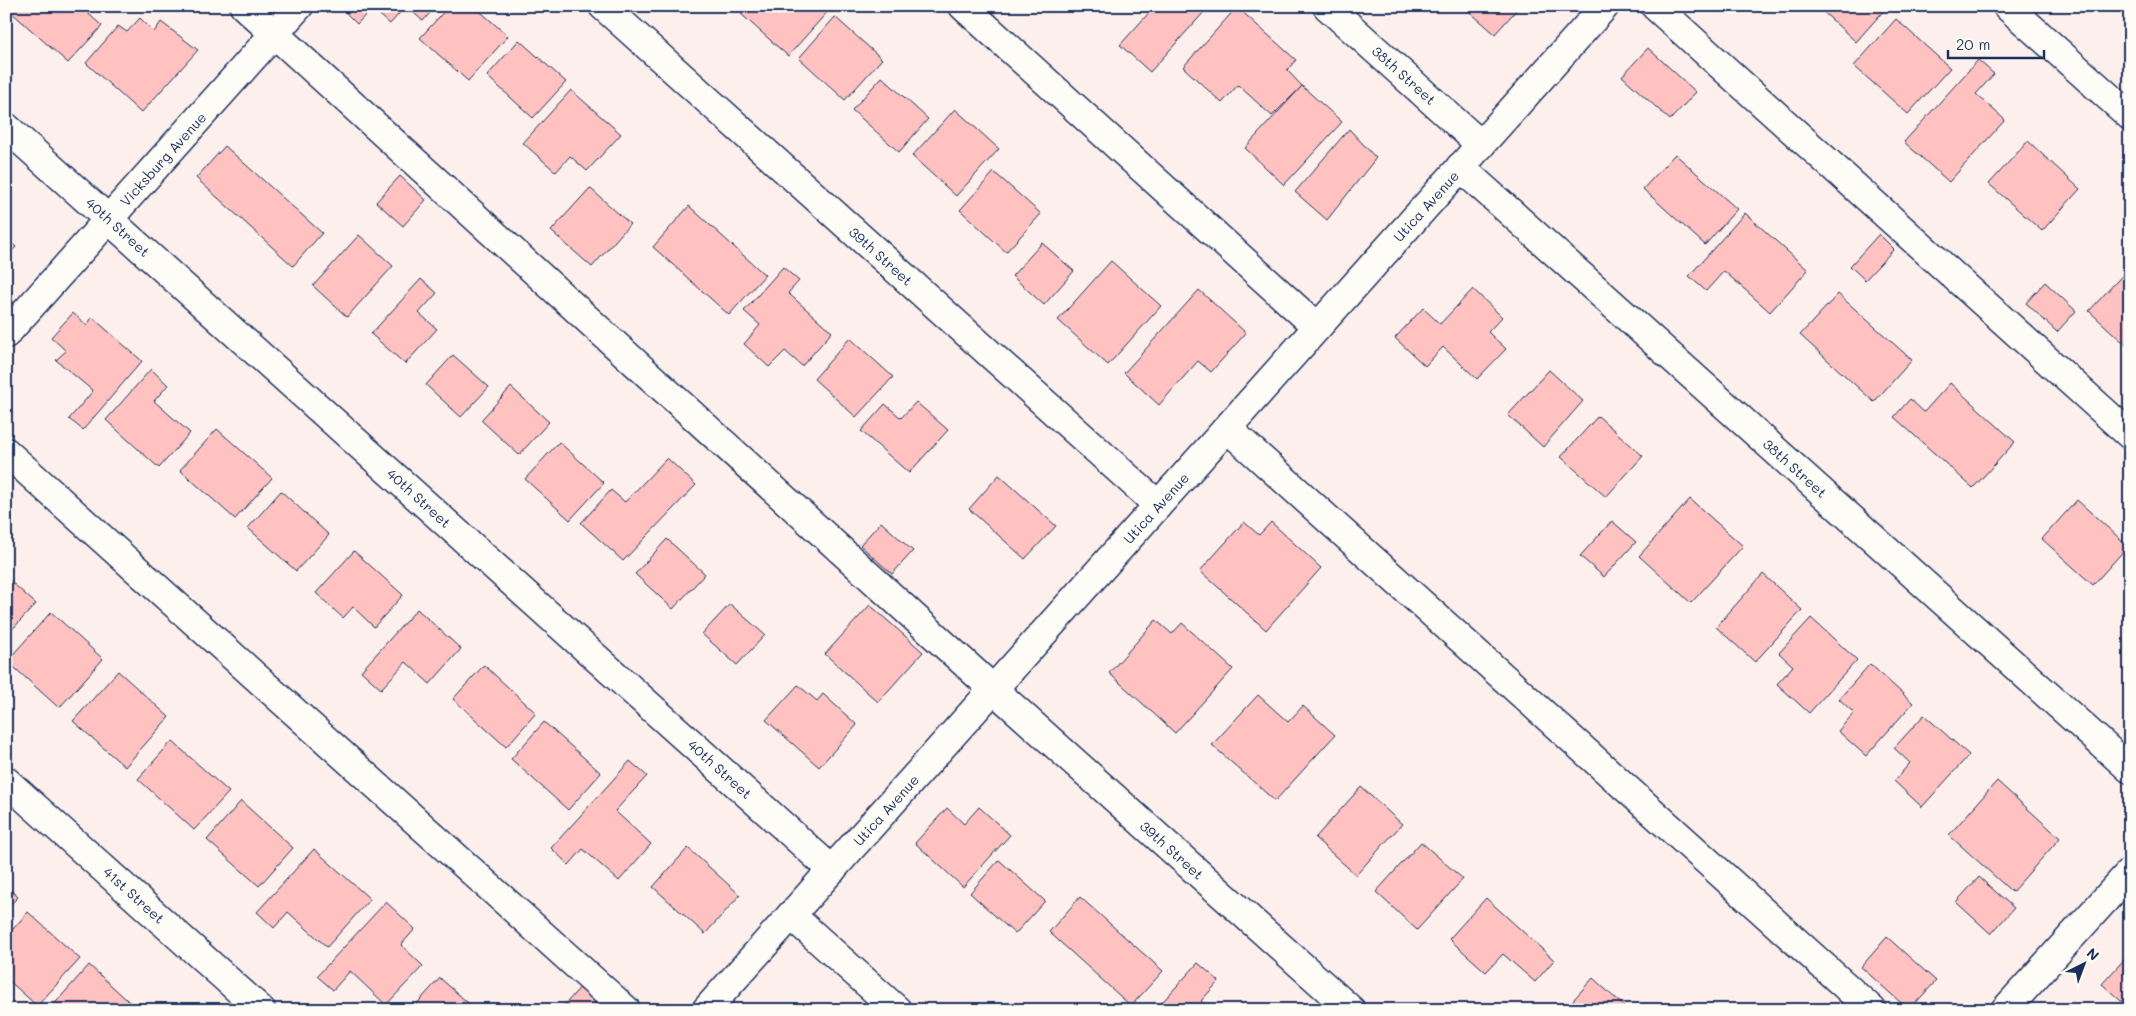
<svg xmlns="http://www.w3.org/2000/svg" width="2136" height="1016" viewBox="0 0 2136 1016" font-family="Mali,sans-serif">
  <rect width="100%" height="100%" fill="#fdf0ec"/>
  <filter id="ink" filterUnits="userSpaceOnUse"><feTurbulence type="fractalNoise" baseFrequency=".02" numOctaves="2"/><feDisplacementMap in="SourceGraphic" scale="10" xChannelSelector="R" yChannelSelector="G"/><feConvolveMatrix kernelMatrix="1 2 1 2 8 2 1 2 1" color-interpolation-filters="sRGB"/></filter>
  <g filter="url(#ink)">
    <g fill="#ffc2c1" stroke="#1b2f5e">
      <polygon points="14,6 80,6 102,26 68,63 10,11"/>
      <polygon points="350,6 406,6 390,24 372,8 357,24 345,12"/>
      <polygon points="406,6 436,6 423,21"/>
      <polygon points="449,6 474,6 508,36 468,81 420,38"/>
      <polygon points="748,6 825,6 829,10 788,56 741,14"/>
      <polygon points="1155,6 1199,6 1205,11 1150,72 1120,45"/>
      <polygon points="1463,6 1520,6 1495,34"/>
      <polygon points="1817,6 1883,6 1886,8 1856,42"/>
      <polygon points="1237,7 1296,60 1287,70 1302,86 1272,116 1238,85 1222,103 1183,67"/>
      <polygon points="835,17 882,59 845,100 799,58"/>
      <polygon points="140,18 154,32 161,22 198,50 141,113 86,63 118,26 127,32"/>
      <polygon points="1896,19 1950,68 1908,114 1854,66"/>
      <polygon points="519,40 566,82 533,118 487,76"/>
      <polygon points="1648,48 1696,92 1670,120 1622,76"/>
      <polygon points="1978,60 1994,74 1976,94 2005,120 1949,182 1904,142"/>
      <polygon points="882,77 928,119 899,152 852,110"/>
      <polygon points="1302,86 1342,122 1284,185 1245,148"/>
      <polygon points="571,90 621,134 587,171 570,156 556,172 523,143"/>
      <polygon points="955,109 999,149 956,196 912,156"/>
      <polygon points="1349,129 1376,158 1327,220 1295,192"/>
      <polygon points="2028,141 2080,189 2042,231 1989,184"/>
      <polygon points="225,146 322,233 293,266 196,178"/>
      <polygon points="1675,154 1737,209 1705,245 1643,189"/>
      <polygon points="994,172 1041,214 1006,252 960,210"/>
      <polygon points="400,176 426,200 403,226 376,202"/>
      <polygon points="590,188 630,224 592,267 551,231"/>
      <polygon points="689,206 765,275 729,315 653,247"/>
      <polygon points="1745,213 1808,270 1770,312 1724,271 1706,291 1689,276"/>
      <polygon points="1879,234 1894,249 1865,280 1850,266"/>
      <polygon points="359,235 393,266 347,317 313,286"/>
      <polygon points="6,238 16,247 6,258"/>
      <polygon points="1042,243 1074,271 1044,305 1012,276"/>
      <polygon points="1111,261 1161,306 1108,365 1058,320"/>
      <polygon points="783,267 799,281 788,293 832,332 802,366 785,351 769,367 744,344 760,325 744,311"/>
      <polygon points="2130,267 2130,341 2126,345 2089,311"/>
      <polygon points="421,279 437,293 419,313 437,329 405,364 371,334"/>
      <polygon points="2045,282 2076,311 2057,332 2026,303"/>
      <polygon points="1473,289 1502,317 1488,332 1506,349 1477,379 1443,347 1425,366 1395,338 1423,308 1440,324"/>
      <polygon points="1199,290 1246,333 1211,372 1198,361 1159,405 1124,373"/>
      <polygon points="1838,294 1912,360 1874,402 1800,335"/>
      <polygon points="73,313 87,326 92,317 142,361 83,430 69,419 93,391 56,360 66,351 51,337"/>
      <polygon points="850,338 893,377 856,417 814,379"/>
      <polygon points="453,355 489,387 461,417 426,385"/>
      <polygon points="151,369 168,385 154,401 190,433 159,468 106,420"/>
      <polygon points="1549,370 1583,401 1543,447 1508,415"/>
      <polygon points="1950,383 2015,442 1973,488 1894,417 1910,399 1924,412"/>
      <polygon points="511,387 549,422 519,455 481,420"/>
      <polygon points="916,402 948,430 909,473 861,431 885,404 901,418"/>
      <polygon points="1598,416 1643,456 1606,497 1561,457"/>
      <polygon points="217,429 272,478 235,519 180,470"/>
      <polygon points="559,442 604,483 570,520 525,479"/>
      <polygon points="667,458 696,485 623,561 581,523 611,490 625,502"/>
      <polygon points="999,475 1056,526 1025,559 969,509"/>
      <polygon points="281,491 329,535 296,571 248,528"/>
      <polygon points="1690,499 1743,546 1691,603 1639,556"/>
      <polygon points="2077,500 2128,546 2093,585 2042,539"/>
      <polygon points="1612,521 1636,542 1604,577 1580,556"/>
      <polygon points="881,522 913,551 892,574 860,545"/>
      <polygon points="1244,522 1259,535 1271,522 1321,568 1266,630 1200,571"/>
      <polygon points="667,539 705,574 673,609 635,574"/>
      <polygon points="354,551 403,595 374,627 353,607 343,618 316,593"/>
      <polygon points="1763,574 1802,610 1755,662 1716,627"/>
      <polygon points="6,577 36,604 6,636"/>
      <polygon points="730,604 765,635 737,665 702,634"/>
      <polygon points="870,605 923,652 878,702 825,654"/>
      <polygon points="417,609 461,649 430,684 406,662 381,689 361,671"/>
      <polygon points="51,612 103,659 59,708 7,661"/>
      <polygon points="1811,618 1857,660 1809,713 1777,684 1793,666 1779,653"/>
      <polygon points="1156,620 1172,634 1182,623 1233,669 1175,733 1109,673"/>
      <polygon points="1870,664 1913,703 1866,756 1838,731 1854,713 1839,699"/>
      <polygon points="484,665 536,713 506,747 453,699"/>
      <polygon points="118,671 169,717 125,767 73,721"/>
      <polygon points="798,685 817,701 823,694 857,725 819,767 766,720"/>
      <polygon points="1258,695 1288,722 1303,706 1335,735 1275,801 1212,745"/>
      <polygon points="1924,715 1969,755 1922,807 1894,781 1910,763 1894,748"/>
      <polygon points="544,722 601,773 568,810 511,759"/>
      <polygon points="172,741 229,792 194,830 138,779"/>
      <polygon points="630,761 647,776 615,811 651,844 619,881 583,849 569,865 551,848"/>
      <polygon points="1997,781 2060,838 2012,892 1949,835"/>
      <polygon points="1361,787 1402,824 1356,875 1315,838"/>
      <polygon points="241,801 293,848 259,886 207,840"/>
      <polygon points="979,807 1010,835 963,887 915,843 947,808 964,824"/>
      <polygon points="1421,842 1463,879 1417,930 1376,892"/>
      <polygon points="688,848 740,895 705,934 653,887"/>
      <polygon points="314,849 370,899 327,947 288,912 274,928 257,912"/>
      <polygon points="999,860 1045,901 1015,934 970,893"/>
      <polygon points="1979,877 2014,908 1991,934 1956,902"/>
      <polygon points="6,886 18,897 6,909"/>
      <polygon points="1080,897 1163,971 1131,1006 1049,932"/>
      <polygon points="1486,898 1554,960 1535,982 1503,954 1486,972 1449,939"/>
      <polygon points="386,902 415,929 401,945 423,966 386,1005 350,971 333,990 317,976"/>
      <polygon points="28,912 80,959 37,1006 6,978 6,937"/>
      <polygon points="1887,937 1936,981 1909,1010 1861,967"/>
      <polygon points="2130,953 2130,1009 2102,984"/>
      <polygon points="1198,963 1219,981 1201,1001 1211,1010 1155,1010"/>
      <polygon points="89,965 138,1010 49,1010"/>
      <polygon points="440,978 476,1010 411,1010"/>
      <polygon points="1593,978 1628,1010 1564,1010"/>
      <polygon points="583,984 612,1010 560,1010"/>
    </g>
    <g fill="none" stroke-linecap="round" stroke-linejoin="round">
      <g stroke="#1b2f5e" stroke-width="31">
        <g id="minor">
          <polyline points="244,6 993,689 1351,1010"/>
          <polyline points="603,6 1158,505"/>
          <polyline points="963,6 1317,327"/>
          <polyline points="1327,6 1481,145"/>
          <polyline points="1655,6 2130,435"/>
          <polyline points="2007,6 2130,116"/>
          <polyline points="6,127 832,870"/>
          <polyline points="1460,167 2130,769"/>
          <polyline points="6,334 299,6"/>
          <polyline points="1227,428 1872,1010"/>
          <polyline points="6,452 626,1010"/>
          <polyline points="6,781 261,1010"/>
          <polyline points="791,915 897,1010"/>
          <polyline points="706,1010 1605,6"/>
          <polyline points="2005,1010 2130,872"/>
        </g>
      </g>
      <use href="#minor" stroke="#fdfcf7" stroke-width="28"/>
    </g>
  </g>
  <g text-anchor="middle" dominant-baseline="central" stroke-width="4.5" stroke-linejoin="round" paint-order="stroke">
    <g font-size="14" fill="#1b2f5e" stroke="#fdfcf7">
      <text transform="translate(1404 75) rotate(42)">38th Street</text>
      <text transform="translate(163 159) rotate(-48)">Vicksburg Avenue</text>
      <text transform="translate(1426 206) rotate(-48)">Utica Avenue</text>
      <text transform="translate(118 227) rotate(42)">40th Street</text>
      <text transform="translate(881 256) rotate(42)">39th Street</text>
      <text transform="translate(1795 468) rotate(42)">38th Street</text>
      <text transform="translate(419 498) rotate(42)">40th Street</text>
      <text transform="translate(1156 508) rotate(-48)">Utica Avenue</text>
      <text transform="translate(720 769) rotate(42)">40th Street</text>
      <text transform="translate(886 810) rotate(-48)">Utica Avenue</text>
      <text transform="translate(1172 850) rotate(42)">39th Street</text>
      <text transform="translate(134 895) rotate(42)">41st Street</text>
    </g>
  </g>
  <rect width="2136" height="1016" fill="none" stroke="#fdfcf7" stroke-width="25"/>
  <rect x="12" y="12" width="2111" height="991" fill="none" stroke="#1b2f5e" stroke-width="2" filter="url(#ink)"/>
  <g transform="translate(2084 964) rotate(42)" stroke="#fdfcf7" stroke-width="4" paint-order="stroke">
  <path d="M0-4L9 19L0 12L-9 19Z" fill="#1b2f5e"/>
  <text y="-8" font-size="14" font-weight="bold" text-anchor="middle" fill="#1b2f5e">N</text>
  </g>
  <path d="M1948 50v8h96v-8" fill="none" stroke="#1b2f5e" stroke-width="2.5"/>
  <text x="1956" y="50" font-size="15" fill="#1b2f5e" stroke="#fdfcf7" stroke-width="4" paint-order="stroke">20 m</text>
</svg>
